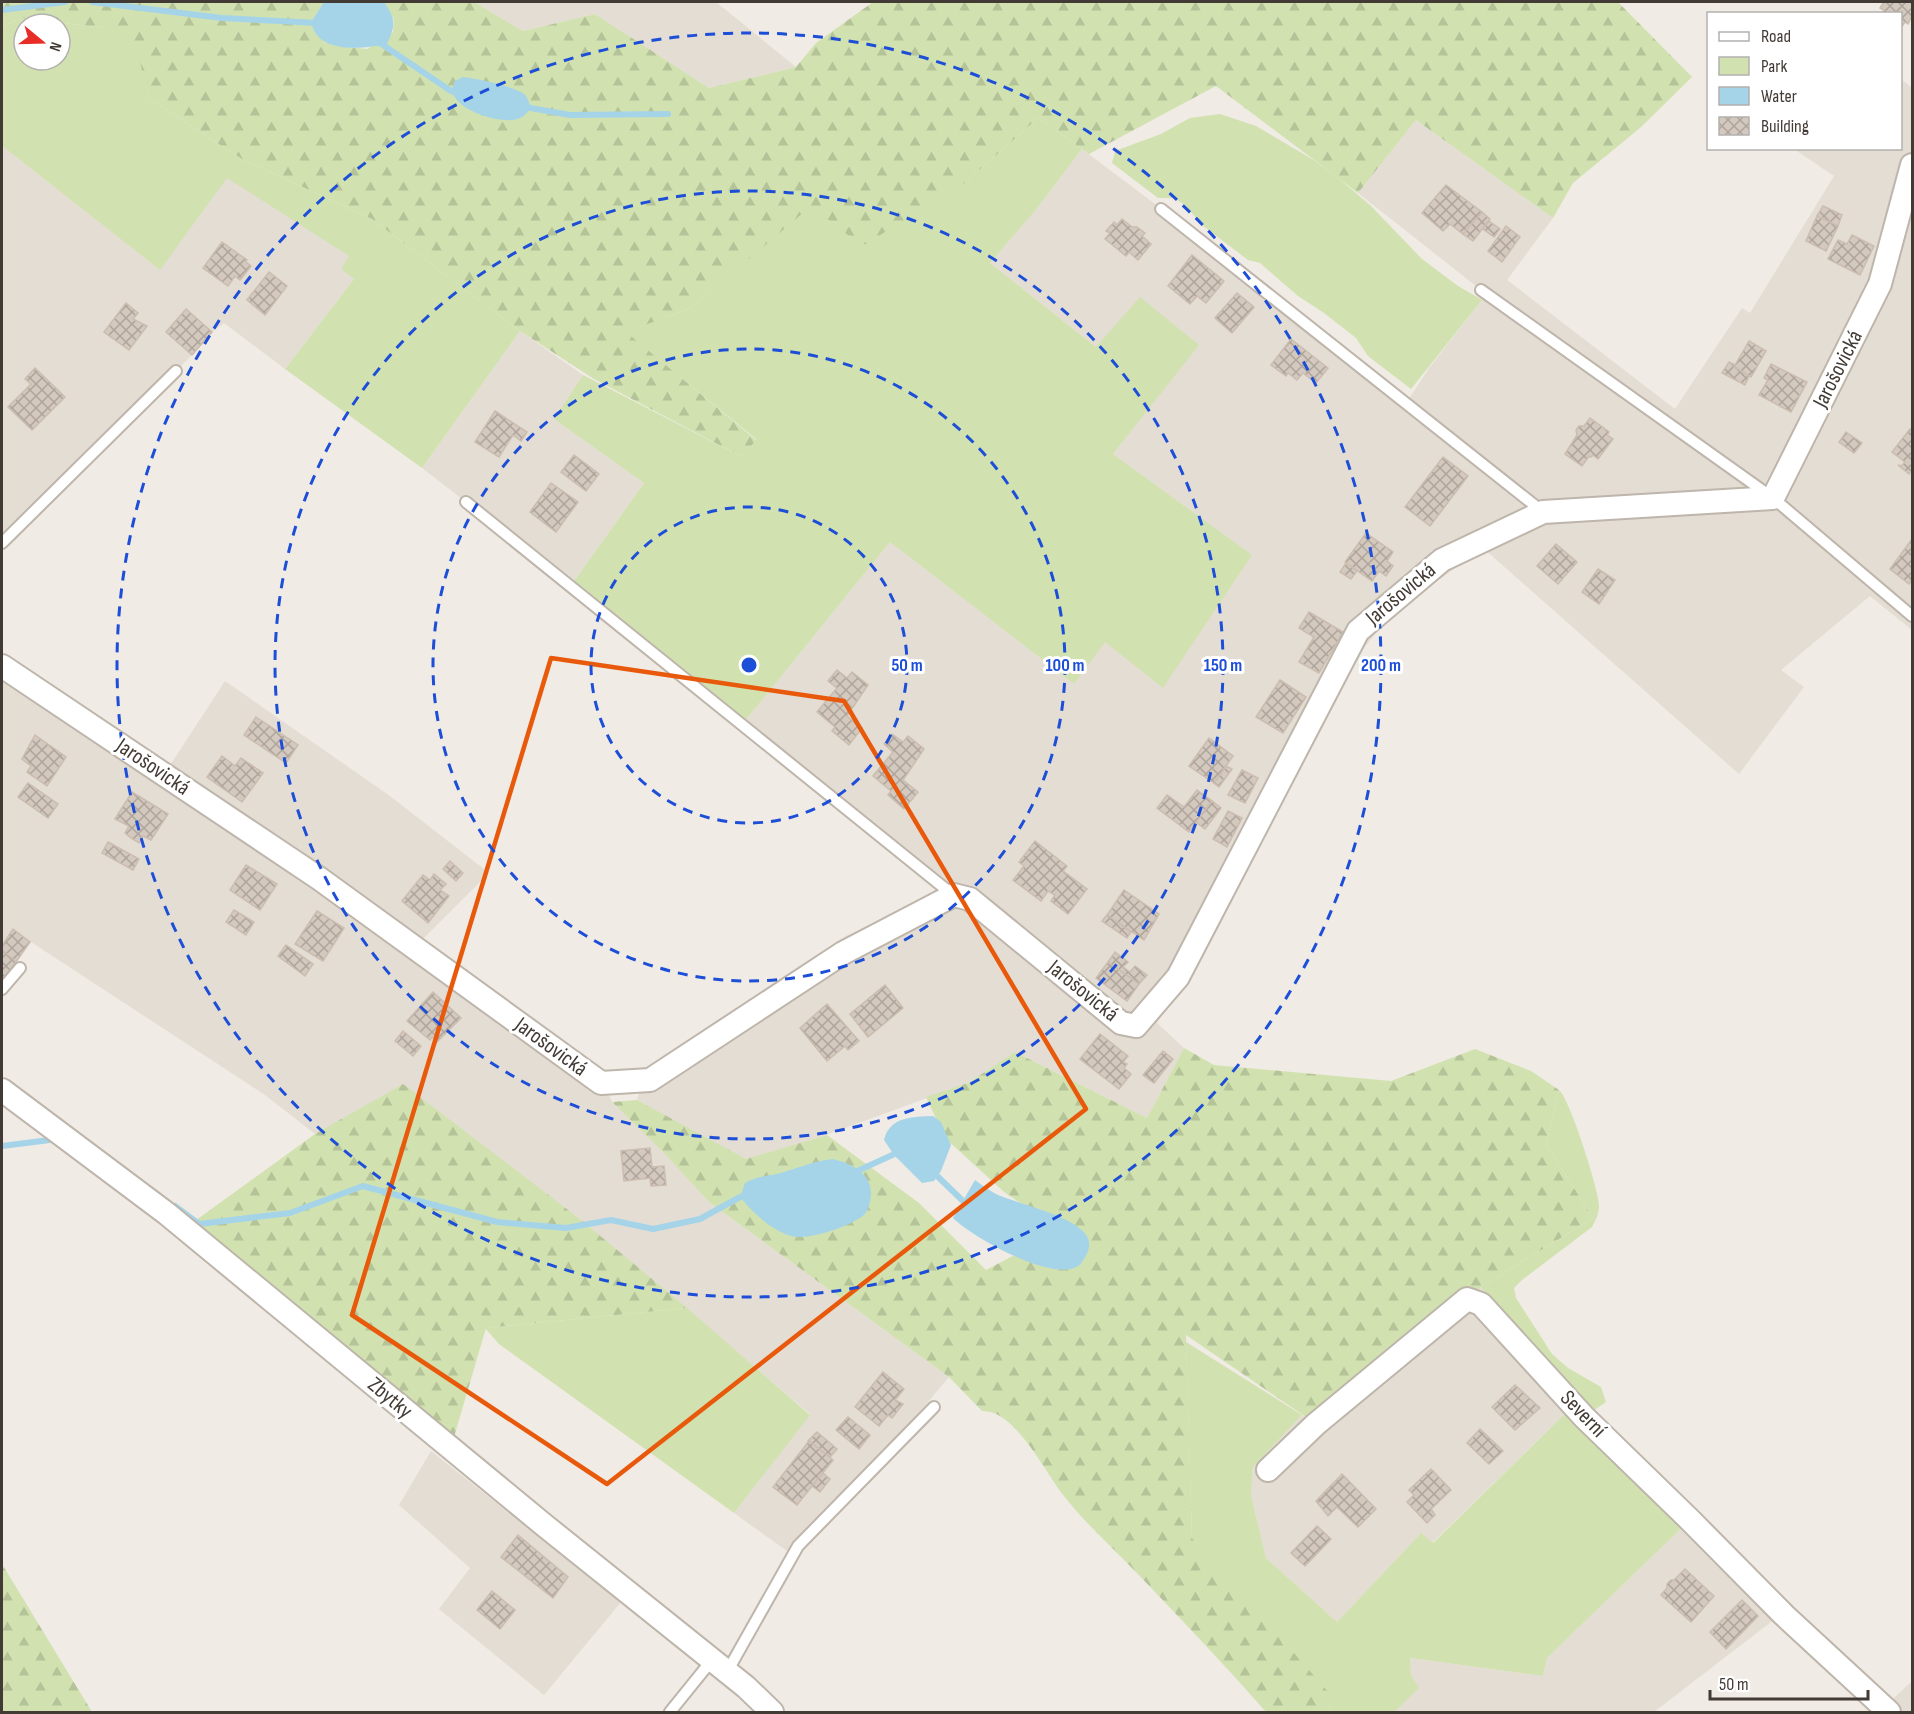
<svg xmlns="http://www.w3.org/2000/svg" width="1914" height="1714" viewBox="0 0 1914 1714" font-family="'Sofia Sans Condensed',sans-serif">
  <defs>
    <pattern id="forest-firs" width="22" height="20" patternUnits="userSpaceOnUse" patternTransform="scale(1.5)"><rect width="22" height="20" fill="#d1e2b0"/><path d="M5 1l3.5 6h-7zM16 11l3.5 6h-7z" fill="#b5c398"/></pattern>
    <pattern id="building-cross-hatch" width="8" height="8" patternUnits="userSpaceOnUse" patternTransform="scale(1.5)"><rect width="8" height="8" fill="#d4c9be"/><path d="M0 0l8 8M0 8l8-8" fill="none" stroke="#aea49b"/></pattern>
  </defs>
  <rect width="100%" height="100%" fill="#f0ebe4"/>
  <g fill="#e4ddd3">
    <polygon points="474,2 716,2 796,67 709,88 595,14 523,31"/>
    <polygon points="1901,79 1912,88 1912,630 1870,596 1781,670 1804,687 1739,774 1483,548 1390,615 1350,666 1184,980 1157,1023 1184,1048 1147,1118 1015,1052 968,1083 823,1136 746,1160 637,1100 646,1068 683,1047 746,1002 846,936 950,888 745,721 890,542 1073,683 1105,641 1251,555 1113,454 1198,345 1096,347 990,263 1035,211 1082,149 1292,307 1409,399 1429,368 1482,300 1477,296 1481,290 1358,193 1416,120 1553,218 1507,280 1675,409 1742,308 1750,313 1834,176 1794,149 1900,148"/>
    <polygon points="2,146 159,269 227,177 350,256 354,279 285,369 224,323 212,332 192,355 2,545"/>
    <polygon points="520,331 583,375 554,419 644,483 572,584 422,468"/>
    <polygon points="2,657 167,770 225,681 390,796 489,873 421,941 598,1069 612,1102 663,1152 709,1202 949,1377 874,1466 787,1551 734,1513 810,1414 580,1219 407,1088 315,1134 265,1095 31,942 2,980"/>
    <polygon points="1481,1287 1574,1405 1432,1543 1421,1533 1337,1622 1266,1558 1251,1495 1253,1467 1302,1415 1316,1424"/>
    <polygon points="431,1451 621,1602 544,1695 439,1609 470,1568 399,1505"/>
    <polygon points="1693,1517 1775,1619 1654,1712 1394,1712 1418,1688 1411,1675 1409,1658 1543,1676 1547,1658"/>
    <polygon points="1912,1681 1912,1712 1881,1712 1895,1697"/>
  </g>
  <g fill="#d1e2b0" fill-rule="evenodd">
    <path d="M23,18L105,28L140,57L148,98L242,159L372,219L520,331L422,468L285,369L354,279L341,269L349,256L227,178L160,270L2,146V26ZM24,24H60V60H24Z"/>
    <polygon points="1220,114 1256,126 1312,159 1337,177 1370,205 1422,259 1458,286 1482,300 1411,389 1368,356 1356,338 1324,313 1298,296 1260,263 1248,260 1202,225 1185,205 1174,198 1158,198 1112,163 1115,151 1161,134 1190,118"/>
    <polygon points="1038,118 1082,149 1035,211 990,263 1096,347 1140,297 1199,345 1113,454 1252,555 1163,688 1105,642 1074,684 890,542 745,721 572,584 644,483 554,419 583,375 742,457 756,439 625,332 691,308 811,205 961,186"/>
    <path d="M1559,1090C1569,1097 1599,1190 1599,1205C1599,1214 1596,1219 1592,1227L1522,1280L1514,1288L1516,1298L1552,1354L1568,1368L1601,1387L1606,1402L1590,1413L1693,1517L1547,1658L1543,1676L1410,1658L1411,1675L1419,1688L1394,1712H1329L1330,1695L1192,1538L1186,1342L1302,1415L1253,1467L1251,1495L1266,1558L1337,1622L1421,1533L1433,1543L1574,1405L1481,1287L1593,1218L1546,1144Z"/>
    <polygon points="687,1308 810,1415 734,1513 499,1344 485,1328"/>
  </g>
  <g fill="url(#forest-firs)">
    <polygon points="2,2 324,2 311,22 324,42 339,46 367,49 393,32 394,20 384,2 474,2 523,31 595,14 709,88 796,67 816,43 873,2 1618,2 1692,77 1640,128 1573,183 1553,218 1416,120 1358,193 1216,86 1089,154 1038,118 961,186 862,246 811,206 691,308 626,332 756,440 742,457 594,379 520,331 372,219 242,159 148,98 139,57 105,28 23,18 2,26"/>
    <path d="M1184,1048L1214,1065L1391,1081L1475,1049L1531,1071L1559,1090L1546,1144L1593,1218L1481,1287L1316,1424L1186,1335L1192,1538L1331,1695L1329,1712H1266C1223,1663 1178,1616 1133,1569C1110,1545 1084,1522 1064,1496C1046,1474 1015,1409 982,1411L949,1377L709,1202L663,1152L612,1102L637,1100L746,1159L827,1135L919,1203L986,1270L1060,1231L1003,1191L945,1138L926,1097L968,1083L1015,1052L1147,1118Z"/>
    <polygon points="403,1084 580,1219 687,1308 486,1328 454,1437 192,1223 315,1134"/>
    <polygon points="2,1564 92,1712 2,1712"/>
  </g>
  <g fill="#a5d4e9">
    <path d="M324,2H384C396,19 396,25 387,44C368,48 331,53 317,35C314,32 312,26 311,22Z"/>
    <path d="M463,77C474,78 518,87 525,95C528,98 530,105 531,109C528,111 524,117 520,118C505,125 471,114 460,103C456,100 454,95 451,91L455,81Z"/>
    <path d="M933,1116L941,1122L951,1145L941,1171L934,1181L922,1183L894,1155L884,1140C890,1116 913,1117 933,1116Z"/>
    <path d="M833,1159C854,1164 876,1176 870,1201C869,1206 868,1210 865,1214C852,1226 808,1241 791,1236C772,1231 752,1212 740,1197L745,1183C755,1177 766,1176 777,1174C796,1169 813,1161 833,1159Z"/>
    <path d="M975,1180C982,1185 990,1191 998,1195C1018,1204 1086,1218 1089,1242C1090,1247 1087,1255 1084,1259C1082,1261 1081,1265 1078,1266C1053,1283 972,1237 953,1218Z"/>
  </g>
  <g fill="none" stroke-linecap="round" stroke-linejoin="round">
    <g stroke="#a5d4e9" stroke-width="6">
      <polyline points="92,2 222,18 318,23"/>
      <polyline points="2,10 65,2"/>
      <polyline points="377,41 451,91 459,94"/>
      <polyline points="525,107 570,115 668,114"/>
      <polyline points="2,1146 58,1139"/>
      <polyline points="933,1172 963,1201"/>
      <polyline points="853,1173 901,1151"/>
      <polyline points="175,1206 199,1224 290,1213 363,1186 497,1222 566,1228 611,1220 653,1229 700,1219 740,1197 746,1195"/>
    </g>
  </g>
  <g fill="url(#building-cross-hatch)" stroke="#cbbdaf" stroke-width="1.5">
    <polygon points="1884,2 1912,2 1912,16 1908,24 1905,22 1900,29 1900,14 1882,14 1884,10 1880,8"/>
    <polygon points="1446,185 1482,212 1463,234 1450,224 1443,231 1422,213"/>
    <polygon points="1823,206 1842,215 1838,226 1817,216"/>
    <polygon points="1482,212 1490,219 1473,241 1463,234"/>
    <polygon points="1817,216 1838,226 1826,251 1806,241"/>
    <polygon points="1122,219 1132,227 1137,227 1145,233 1142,236 1151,244 1138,260 1129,252 1126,256 1105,239 1110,233 1106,231 1114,222 1117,225"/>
    <polygon points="1489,221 1500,229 1494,237 1483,229"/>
    <polygon points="1506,226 1520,237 1502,262 1488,251"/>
    <polygon points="1852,235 1874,246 1860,275 1828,259 1838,240 1847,244"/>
    <polygon points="222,242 247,260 245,261 251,266 240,280 235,276 228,286 203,268"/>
    <polygon points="1192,255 1224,281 1206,303 1197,296 1190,304 1168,286"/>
    <polygon points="269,272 287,286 265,315 247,300"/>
    <polygon points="1237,293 1254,307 1232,333 1215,318"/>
    <polygon points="126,303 138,313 133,319 147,326 129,350 104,332"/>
    <polygon points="186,309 212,332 192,355 166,332"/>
    <polygon points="1291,339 1328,368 1316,383 1303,373 1297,380 1288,373 1286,376 1271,365"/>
    <polygon points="1749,341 1766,351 1751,377 1734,367"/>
    <polygon points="1729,362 1735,365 1734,367 1749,376 1745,385 1722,373"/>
    <polygon points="1771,364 1807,382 1791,412 1759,395 1768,380 1764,378"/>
    <polygon points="35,368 65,397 32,430 8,407 31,384 25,379"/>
    <polygon points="495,411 527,432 521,441 513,435 499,457 475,442"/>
    <polygon points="1590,418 1609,432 1607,435 1613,439 1598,459 1593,455 1591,457 1589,456 1582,466 1565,454 1577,435 1576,430 1579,426 1584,426"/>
    <polygon points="1910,429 1912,431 1912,470 1909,474 1898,465 1901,466 1905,462 1892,452"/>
    <polygon points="1846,432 1862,443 1854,453 1839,442"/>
    <polygon points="574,455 599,474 586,491 561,472"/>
    <polygon points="1443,457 1468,476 1430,526 1405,507"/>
    <polygon points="551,483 578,502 556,532 530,512"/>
    <polygon points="1366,533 1393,552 1387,561 1393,566 1386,576 1379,571 1372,581 1345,562"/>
    <polygon points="1912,539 1912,580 1909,584 1890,569"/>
    <polygon points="1556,544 1577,562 1558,584 1537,566"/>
    <polygon points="1346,563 1357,571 1351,579 1340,572"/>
    <polygon points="1598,569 1615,580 1599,604 1582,592"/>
    <polygon points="1309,612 1343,632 1319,673 1299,662 1314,637 1299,628"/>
    <polygon points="837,670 847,678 852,672 868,685 847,716 862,728 849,745 832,731 835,727 817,712 837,688 828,681"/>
    <polygon points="1280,680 1306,697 1283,733 1256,717"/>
    <polygon points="256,717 298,745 286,763 244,735"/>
    <polygon points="892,734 903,742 908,736 924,749 903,780 918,792 904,809 888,795 891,791 873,776 893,752 884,744"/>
    <polygon points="35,735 66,757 47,786 27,772 31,766 22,759"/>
    <polygon points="1209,738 1233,756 1214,783 1189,766"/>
    <polygon points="222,756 235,766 241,758 263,773 242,802 207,777"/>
    <polygon points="1226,766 1232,769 1219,787 1214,783"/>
    <polygon points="1242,770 1258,778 1245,803 1228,795"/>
    <polygon points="28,783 58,804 48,818 18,797"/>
    <polygon points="1197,790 1212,801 1189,832 1157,808 1167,795 1184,807"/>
    <polygon points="132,792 168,814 151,840 143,836 139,843 131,838 125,833 129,826 115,819"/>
    <polygon points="1212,801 1221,808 1205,829 1196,822"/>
    <polygon points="1228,811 1242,818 1227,847 1213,839"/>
    <polygon points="1035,841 1067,866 1063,871 1087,889 1068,914 1051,901 1055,895 1048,891 1041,901 1013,880 1024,866 1019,862"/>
    <polygon points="108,842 139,859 133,870 102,853"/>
    <polygon points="450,861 463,873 456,881 443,869"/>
    <polygon points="246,865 277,884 260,910 230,890"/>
    <polygon points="434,874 446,884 440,890 449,896 428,923 402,901 423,875 430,880"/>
    <polygon points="1124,890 1159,914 1144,940 1107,915"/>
    <polygon points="234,910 254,922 246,935 226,922"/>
    <polygon points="317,911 344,928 323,961 295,944"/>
    <polygon points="1107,915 1131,932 1127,938 1102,921"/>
    <polygon points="13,929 30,942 16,962 2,950 2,946"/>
    <polygon points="286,945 313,964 305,976 278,956"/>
    <polygon points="2,950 16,962 2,980"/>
    <polygon points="1115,952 1128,962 1123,967 1130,972 1135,966 1147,975 1139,984 1108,962"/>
    <polygon points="1108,962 1139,984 1127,1001 1096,978"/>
    <polygon points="885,985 903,1008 868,1037 850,1014"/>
    <polygon points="433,992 461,1018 437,1042 432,1037 430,1040 407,1021"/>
    <polygon points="827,1004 859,1041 848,1050 845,1046 827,1061 800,1028"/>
    <polygon points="403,1031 421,1046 413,1056 395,1041"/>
    <polygon points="1100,1034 1128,1056 1123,1062 1127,1064 1124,1068 1131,1074 1119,1089 1080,1059"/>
    <polygon points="1163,1051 1173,1059 1154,1083 1143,1075"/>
    <polygon points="650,1148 652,1167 664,1166 666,1185 651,1186 650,1178 624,1181 621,1151"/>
    <polygon points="883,1372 904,1389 895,1400 903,1404 892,1418 888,1415 879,1426 855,1407"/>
    <polygon points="1515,1385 1540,1408 1515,1430 1492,1407"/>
    <polygon points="848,1417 870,1435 859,1449 836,1430"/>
    <polygon points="1480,1429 1503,1451 1489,1464 1467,1443"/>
    <polygon points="817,1432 837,1449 830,1457 808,1441"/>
    <polygon points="809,1441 833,1460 797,1505 773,1487"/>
    <polygon points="1431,1469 1451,1490 1431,1509 1435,1515 1427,1523 1407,1502 1414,1495 1409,1490"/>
    <polygon points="823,1473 830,1479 820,1492 812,1486"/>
    <polygon points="1342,1474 1376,1509 1358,1527 1337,1507 1328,1516 1316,1501"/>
    <polygon points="1317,1526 1331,1539 1305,1566 1291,1553"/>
    <polygon points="518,1535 568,1577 553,1598 501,1557"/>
    <polygon points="1685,1569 1714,1596 1691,1622 1661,1595 1667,1588 1667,1584 1671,1580 1674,1580"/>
    <polygon points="492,1591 515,1610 500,1629 477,1610"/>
    <polygon points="1742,1600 1758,1616 1726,1649 1710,1632"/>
  </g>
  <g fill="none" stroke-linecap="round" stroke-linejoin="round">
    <g stroke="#beb5ab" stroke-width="14">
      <g id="lane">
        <polyline points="1161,209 1543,512"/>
        <polyline points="1481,290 1773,498 1912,616"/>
        <polyline points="466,502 953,895"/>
        <polyline points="2,543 176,371"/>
        <polyline points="2,989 20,968"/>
        <polyline points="727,1672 798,1546 934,1407"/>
        <polyline points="670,1712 712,1660"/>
      </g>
    </g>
    <g stroke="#beb5ab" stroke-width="26">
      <g id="street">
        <polyline points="2,666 320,879 601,1083 650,1080 843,953 954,895 970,899 1121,1023 1136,1026 1178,977 1358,631 1442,560 1543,512 1773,498 1880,284 1912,165"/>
        <polyline points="2,1090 166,1213 544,1525 746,1687 772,1712"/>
        <polyline points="1268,1470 1316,1424 1467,1299 1481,1304 1584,1417 1690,1520 1784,1615 1889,1712"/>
      </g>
    </g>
    <use href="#lane" stroke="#fff" stroke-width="10"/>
    <use href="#street" stroke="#fff" stroke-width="22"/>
  </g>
  <path fill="none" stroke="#e8590c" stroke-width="4.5" stroke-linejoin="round" d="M551,658L844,701L1086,1109L607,1484L352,1315Z"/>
  <g fill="none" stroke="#1d4ed8" stroke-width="3" stroke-dasharray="10 8">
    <circle cx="749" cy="665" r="158"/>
    <circle cx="749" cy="665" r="316"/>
    <circle cx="749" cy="665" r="474"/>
    <circle cx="749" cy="665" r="632"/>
  </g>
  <g text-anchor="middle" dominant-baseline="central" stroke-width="6" stroke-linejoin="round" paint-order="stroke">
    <g font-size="22" fill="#423b35" stroke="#fff">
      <text transform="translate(1838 369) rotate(-63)">Jarošovická</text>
      <text transform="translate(1401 594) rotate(-40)">Jarošovická</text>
      <text transform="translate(153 767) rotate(34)">Jarošovická</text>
      <text transform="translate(1083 991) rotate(39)">Jarošovická</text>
      <text transform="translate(551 1047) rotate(36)">Jarošovická</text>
      <text transform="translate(390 1398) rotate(40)">Zbytky</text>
      <text transform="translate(1583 1414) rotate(46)">Severní</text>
    </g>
  </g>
  <circle cx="749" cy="665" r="9" fill="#1d4ed8" stroke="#fff" stroke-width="3"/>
  <g font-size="18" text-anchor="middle" font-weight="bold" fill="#1d4ed8" stroke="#fff" stroke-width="6" stroke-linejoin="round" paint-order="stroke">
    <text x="907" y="671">50 m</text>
    <text x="1065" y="671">100 m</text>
    <text x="1223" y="671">150 m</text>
    <text x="1381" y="671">200 m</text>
  </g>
  <rect width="1914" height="1714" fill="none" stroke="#423b35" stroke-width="6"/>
  <rect x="1707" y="12" width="195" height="138" fill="#ffffff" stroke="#b3b1ae" stroke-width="1.5"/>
  <rect x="1719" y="32" width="30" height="9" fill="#ffffff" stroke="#b3b1ae" stroke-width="1.5"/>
  <text x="1761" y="42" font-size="18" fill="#423b35">Road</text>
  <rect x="1719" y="57" width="30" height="18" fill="#d1e2b0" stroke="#b3b1ae" stroke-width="1.5"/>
  <text x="1761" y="72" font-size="18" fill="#423b35">Park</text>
  <rect x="1719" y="87" width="30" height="18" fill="#a5d4e9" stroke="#b3b1ae" stroke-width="1.5"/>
  <text x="1761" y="102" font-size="18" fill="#423b35">Water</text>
  <rect x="1719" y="117" width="30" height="18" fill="url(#building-cross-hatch)" stroke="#b3b1ae" stroke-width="1.5"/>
  <text x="1761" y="132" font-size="18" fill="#423b35">Building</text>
  <g transform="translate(42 42) rotate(109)"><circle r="28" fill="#ffffff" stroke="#b3b1ae" stroke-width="1.5"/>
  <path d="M0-4.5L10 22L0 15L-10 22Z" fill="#e72d25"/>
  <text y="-9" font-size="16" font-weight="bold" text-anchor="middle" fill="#423b35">N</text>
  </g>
  <path d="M1710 1690v9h158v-9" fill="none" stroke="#423b35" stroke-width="3"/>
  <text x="1719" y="1690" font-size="18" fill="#423b35" stroke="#ffffff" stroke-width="4.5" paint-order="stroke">50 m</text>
</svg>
